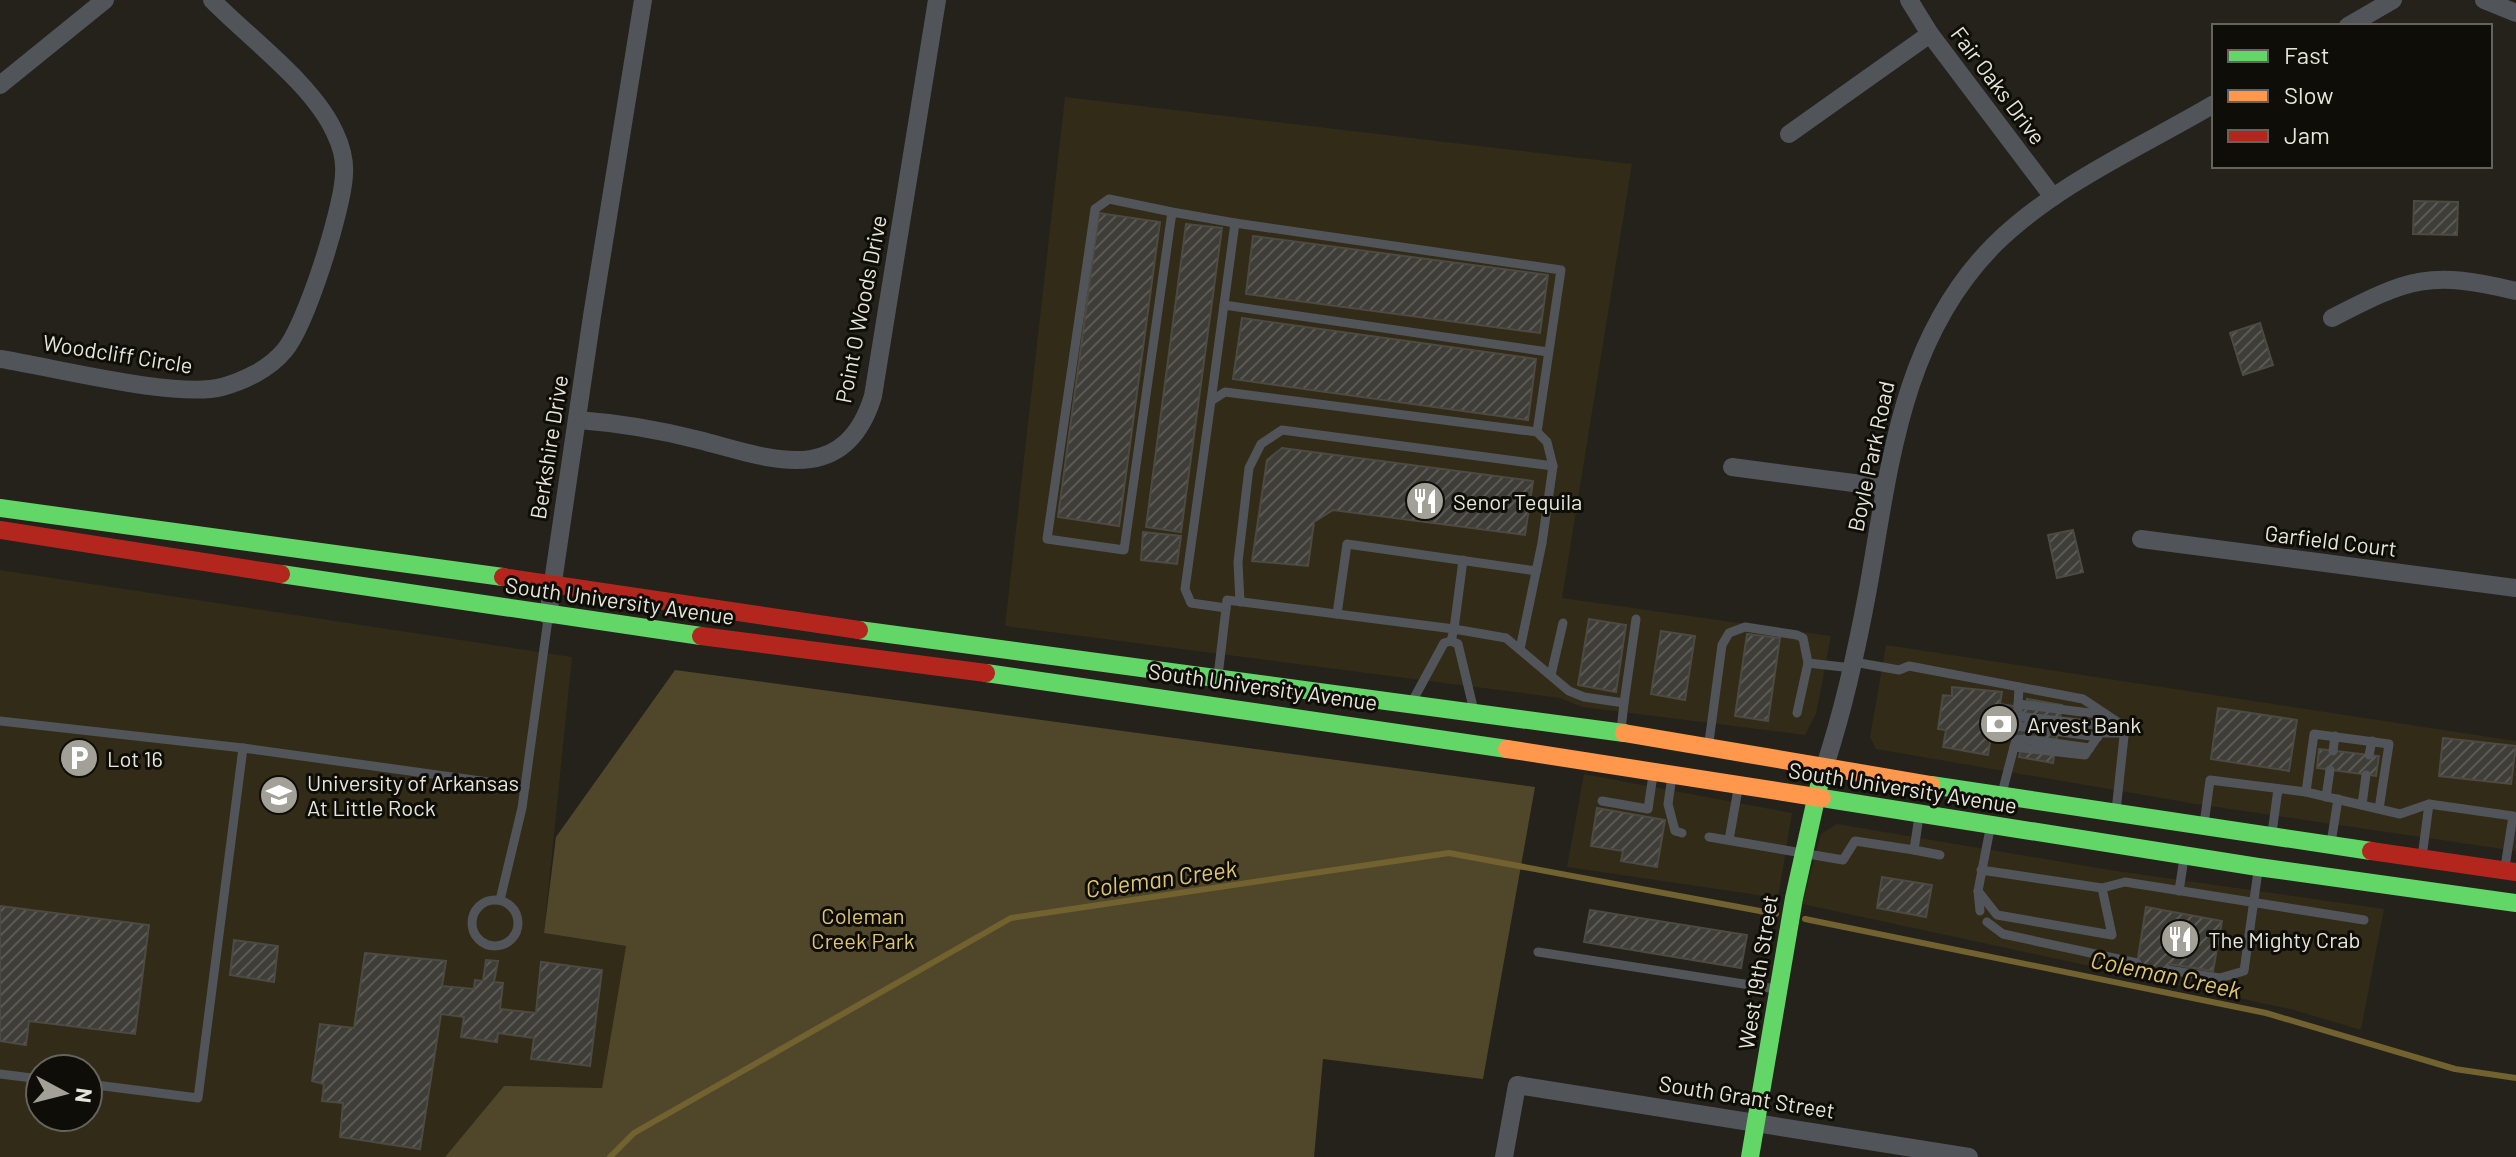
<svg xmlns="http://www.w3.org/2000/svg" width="2516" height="1157" viewBox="0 0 2516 1157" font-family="Barlow,sans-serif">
  <defs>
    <pattern id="building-hatch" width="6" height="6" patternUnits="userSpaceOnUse" patternTransform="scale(2)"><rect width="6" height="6" fill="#3e3d37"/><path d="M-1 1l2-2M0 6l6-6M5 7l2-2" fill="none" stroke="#5a5953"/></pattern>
  </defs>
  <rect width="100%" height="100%" fill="#24221b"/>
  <g fill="#312b18" fill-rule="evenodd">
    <polygon points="1065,97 1632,164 1562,598 1831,636 1816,714 1805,735 1582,707 1560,698 1005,626"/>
    <path d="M0,570L572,657L544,933L626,946L602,1088L504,1086L445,1157H0ZM40,1069H88V1117H40Z"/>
    <polygon points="1886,645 2516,741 2516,851 2196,804 1876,749 1870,737"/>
    <polygon points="1584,774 1792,813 1778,898 1567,867"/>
    <polygon points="1837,824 2110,870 2384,909 2361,1030 2294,1010 1802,904 1821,834"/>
  </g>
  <polygon fill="#50472b" points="675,670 1535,787 1483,1079 1323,1059 1314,1157 445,1157 504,1086 602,1088 626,946 544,933 556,837"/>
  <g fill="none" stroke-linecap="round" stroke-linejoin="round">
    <g stroke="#72622f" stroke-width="6">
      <polyline points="1805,919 2266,1013 2455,1069 2516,1078"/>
      <polyline points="610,1157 634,1133 1011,918 1449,853 1776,914"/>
    </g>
  </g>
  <g fill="url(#building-hatch)" stroke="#4c4a43" stroke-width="2">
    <polygon points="2414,201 2458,202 2457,235 2413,234"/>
    <polygon points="1099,213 1160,222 1119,526 1058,517"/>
    <polygon points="1186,224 1222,228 1181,532 1146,527"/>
    <polygon points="1253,236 1548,275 1540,333 1246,294"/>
    <polygon points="1242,318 1536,359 1528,420 1233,379"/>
    <polygon points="2260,323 2273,365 2243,375 2230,333"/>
    <polygon points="1282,448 1533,481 1525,535 1333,510 1314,522 1308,566 1252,561 1267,460"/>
    <polygon points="2073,530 2083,572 2057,578 2048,535"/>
    <polygon points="1143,532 1181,536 1177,564 1141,560"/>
    <polygon points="1589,619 1626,625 1616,692 1578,685"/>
    <polygon points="1661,631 1695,636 1685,700 1651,694"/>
    <polygon points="1747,634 1780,638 1768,721 1735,716"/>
    <polygon points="1952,687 2002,692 2000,704 2027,708 2027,699 2062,705 2053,763 2019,757 2023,741 2016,740 1991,737 1988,755 1943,747 1946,730 1938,729 1943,695 1952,696"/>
    <polygon points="2218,708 2297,720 2289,771 2211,759"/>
    <polygon points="2443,738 2516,746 2511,784 2439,776"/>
    <polygon points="2319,749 2379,756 2376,776 2317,768"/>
    <polygon points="1597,808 1665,820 1657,867 1621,861 1623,851 1591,846"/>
    <polygon points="1882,877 1932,885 1926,917 1877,908"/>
    <polygon points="0,906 149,925 135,1034 29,1021 26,1045 0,1041"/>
    <polygon points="2146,907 2222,921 2213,971 2169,964 2166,976 2136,971"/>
    <polygon points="1590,910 1747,935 1741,968 1584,942"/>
    <polygon points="234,940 278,946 274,982 230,975"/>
    <polygon points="365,953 446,961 442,986 474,989 475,980 483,981 486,960 498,961 494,982 503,983 500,1009 536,1013 541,962 602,970 590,1066 531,1059 534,1038 498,1033 497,1042 461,1037 464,1017 441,1014 420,1149 340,1137 343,1103 322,1101 324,1084 312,1081 320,1024 354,1028"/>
  </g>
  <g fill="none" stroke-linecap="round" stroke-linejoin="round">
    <g stroke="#51555a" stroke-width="9">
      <polyline points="1172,212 1109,199 1095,209 1047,539 1124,550 1172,212 1235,223"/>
      <polyline points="1224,305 1548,352"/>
      <polyline points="1211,401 1235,223 1561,270 1537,432"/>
      <polyline points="1463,560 1454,629 1506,638 1569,691 1584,697 1624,703 1621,730"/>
      <polyline points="1240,602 1238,562 1249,468 1261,444 1282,430 1553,466"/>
      <polyline points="1226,608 1191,603 1185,589 1211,401 1225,392 1537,432 1547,442 1553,466 1542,543 1520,649"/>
      <polyline points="1337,614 1347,544 1536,571"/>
      <polyline points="1854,662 1899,670 1909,666 2083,699 2125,727 2116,811"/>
      <polyline points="1551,675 1563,623"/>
      <polyline points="1218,676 1227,600 1454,629 1451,641"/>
      <polyline points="2019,687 2017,726 2098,737"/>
      <polyline points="1413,700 1444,643 1451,641 1458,644 1474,711"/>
      <polyline points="1624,703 1636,619"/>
      <polyline points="2018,704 2106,715"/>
      <polyline points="1797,713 1808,663 1852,668"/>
      <polyline points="2017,716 2121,728"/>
      <polyline points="0,721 243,748 525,787"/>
      <polyline points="1709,742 1722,645 1729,633 1745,627 1797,635 1803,638 1808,663"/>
      <polyline points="2014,747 2016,740 2024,739 2090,748"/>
      <polyline points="2333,751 2335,736"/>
      <polyline points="2369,755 2372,741"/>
      <polyline points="1672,776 1668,804 1675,831 1682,833"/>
      <polyline points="2002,793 2014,747 2085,755 2100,733 2125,733"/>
      <polyline points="2326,797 2330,770"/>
      <polyline points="1602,801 1648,809 1653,775"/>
      <polyline points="2362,805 2366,775"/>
      <polyline points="2379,809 2389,744 2314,734 2306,792 2400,814 2429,804"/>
      <polyline points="2204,824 2210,780 2306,792"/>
      <polyline points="2272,833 2278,789"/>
      <polyline points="1709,837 1843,860 1855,841 1914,850 1919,816"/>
      <polyline points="1729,840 1738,789"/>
      <polyline points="2331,843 2338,799"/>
      <polyline points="1914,850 1940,855"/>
      <polyline points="2422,857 2429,804 2513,816 2505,867"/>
      <polyline points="1981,870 2102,888 2112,935 1997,915 1978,891 1990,829"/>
      <polyline points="2102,888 2125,882 2364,920"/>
      <polyline points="1978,891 1980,911"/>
      <polyline points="2179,891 2184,858"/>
      <polyline points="500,900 522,808 548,619"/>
      <circle cx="495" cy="923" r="23"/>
      <polyline points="1987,922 2003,934 2137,963"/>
      <polyline points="1538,952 1776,989"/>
      <polyline points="2168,970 2220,978 2244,971 2258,871"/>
      <polyline points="0,1074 40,1079"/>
      <polyline points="88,1084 198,1098 243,748"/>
    </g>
    <g stroke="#51555a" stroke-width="18">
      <polyline points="1909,0 1930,34 2053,197"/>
      <polyline points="2484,0 2516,13"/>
      <polyline points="2348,26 2393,0"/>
      <polyline points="0,85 105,0"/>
      <polyline points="1789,134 1930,34"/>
      <path d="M2332,318C2409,278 2430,270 2516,291"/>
      <path d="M0,359C52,367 176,399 222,387C244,381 269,369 284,351C306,326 343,208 344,174C345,161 341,145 335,133C314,85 249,38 212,0"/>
      <path d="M578,420C619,423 660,430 699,440C766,457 844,491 873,396L937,0"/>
      <polyline points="1732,467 1884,487"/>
      <polyline points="2141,539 2516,588"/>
      <polyline points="548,616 592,316 643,0"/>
      <path d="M1825,766C1844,708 1857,649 1868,589C1890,465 1901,338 1995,244C2056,184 2141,147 2214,104"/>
      <polyline points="1504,1157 1517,1085 1969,1157"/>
    </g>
    <g stroke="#63d668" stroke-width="18">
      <polyline points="0,508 503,577"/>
      <polyline points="281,574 701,636"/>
      <polyline points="859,630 1624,733"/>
      <polyline points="986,673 1507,749"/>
      <polyline points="1931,785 2371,851"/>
      <polyline points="1822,798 2258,867 2516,903"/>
      <polyline points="1750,1157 1794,898 1820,781"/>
    </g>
    <g stroke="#ff974d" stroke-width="18">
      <polyline points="1624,733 1931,785"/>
      <polyline points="1507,749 1822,798"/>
    </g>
    <g stroke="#b3261e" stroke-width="18">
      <polyline points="0,530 281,574"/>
      <polyline points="503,577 859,630"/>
      <polyline points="701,636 986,673"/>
      <polyline points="2371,851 2516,872"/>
    </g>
  </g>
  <defs>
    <g id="restaurant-disc" transform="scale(2)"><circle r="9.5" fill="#a3a098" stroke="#0f0d08"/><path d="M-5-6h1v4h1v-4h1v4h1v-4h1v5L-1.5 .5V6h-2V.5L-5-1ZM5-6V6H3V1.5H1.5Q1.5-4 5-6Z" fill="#fff"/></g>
    <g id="bank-disc" transform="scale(2)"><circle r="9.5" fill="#a3a098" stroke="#0f0d08"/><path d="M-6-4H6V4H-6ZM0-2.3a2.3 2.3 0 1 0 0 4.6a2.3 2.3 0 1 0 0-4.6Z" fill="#fff"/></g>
    <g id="parking-disc" transform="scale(2)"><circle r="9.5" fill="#a3a098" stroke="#0f0d08"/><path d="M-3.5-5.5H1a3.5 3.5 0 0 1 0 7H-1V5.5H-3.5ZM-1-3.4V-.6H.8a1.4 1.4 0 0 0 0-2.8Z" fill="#fff"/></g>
    <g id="university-disc" transform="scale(2)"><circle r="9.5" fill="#a3a098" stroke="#0f0d08"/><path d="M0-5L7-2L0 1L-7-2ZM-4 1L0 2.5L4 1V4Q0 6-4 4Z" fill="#fff"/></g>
  </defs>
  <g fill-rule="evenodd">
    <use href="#restaurant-disc" x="1425" y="501"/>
    <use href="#bank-disc" x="1999" y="724"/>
    <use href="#parking-disc" x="79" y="758"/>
    <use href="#university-disc" x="279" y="795"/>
    <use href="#restaurant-disc" x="2180" y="939"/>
  </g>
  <g text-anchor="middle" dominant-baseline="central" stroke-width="6" stroke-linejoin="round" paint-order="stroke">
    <g font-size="22" fill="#e7e4db" stroke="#0f0d08">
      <text transform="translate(1999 85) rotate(53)">Fair Oaks Drive</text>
      <text transform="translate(860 309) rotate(-79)">Point O Woods Drive</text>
      <text transform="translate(118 353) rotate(9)">Woodcliff Circle</text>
      <text transform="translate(548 447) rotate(-81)">Berkshire Drive</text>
      <text transform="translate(1870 456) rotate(-78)">Boyle Park Road</text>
      <text transform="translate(2331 540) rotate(7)">Garfield Court</text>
      <text transform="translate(620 600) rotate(8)">South University Avenue</text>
      <text transform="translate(1263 686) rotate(8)">South University Avenue</text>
      <text transform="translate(1903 787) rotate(9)">South University Avenue</text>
      <text transform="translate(1757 972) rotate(-81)">West 19th Street</text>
      <text transform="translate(1747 1096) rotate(9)">South Grant Street</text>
    </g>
    <g font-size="22" fill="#e7e4db" stroke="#0f0d08" text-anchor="start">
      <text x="1453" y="501">Senor Tequila</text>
      <text x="2027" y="724">Arvest Bank</text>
      <text x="107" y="758">Lot 16</text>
      <text x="307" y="782">University of Arkansas<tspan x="307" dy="25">At Little Rock</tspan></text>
      <text x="2208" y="939">The Mighty Crab</text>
    </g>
    <g font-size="22" fill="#dfc472" stroke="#0f0d08">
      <text x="863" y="915">Coleman<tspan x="863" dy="25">Creek Park</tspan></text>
    </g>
    <g font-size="24" font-style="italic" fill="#dfc472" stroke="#0f0d08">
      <text transform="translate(1161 878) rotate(-8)">Coleman Creek</text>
      <text transform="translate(2166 974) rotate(12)">Coleman Creek</text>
    </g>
  </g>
  <rect x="2212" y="24" width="280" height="144" fill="#0f0d08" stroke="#65635c" stroke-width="2"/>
  <rect x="2228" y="50" width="40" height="12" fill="#63d668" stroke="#65635c" stroke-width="2"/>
  <text x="2284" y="64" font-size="24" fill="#e7e4db">Fast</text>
  <rect x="2228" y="90" width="40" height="12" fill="#ff974d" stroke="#65635c" stroke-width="2"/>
  <text x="2284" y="104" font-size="24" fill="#e7e4db">Slow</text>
  <rect x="2228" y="130" width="40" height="12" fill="#b3261e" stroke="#65635c" stroke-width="2"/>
  <text x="2284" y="144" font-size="24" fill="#e7e4db">Jam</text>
  <g transform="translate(64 1093) rotate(97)"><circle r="38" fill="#0f0d08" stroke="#65635c" stroke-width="2"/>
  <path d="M0-6L14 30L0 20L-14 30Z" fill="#a3a098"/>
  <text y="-12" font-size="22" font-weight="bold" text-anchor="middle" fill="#e7e4db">N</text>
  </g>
</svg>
